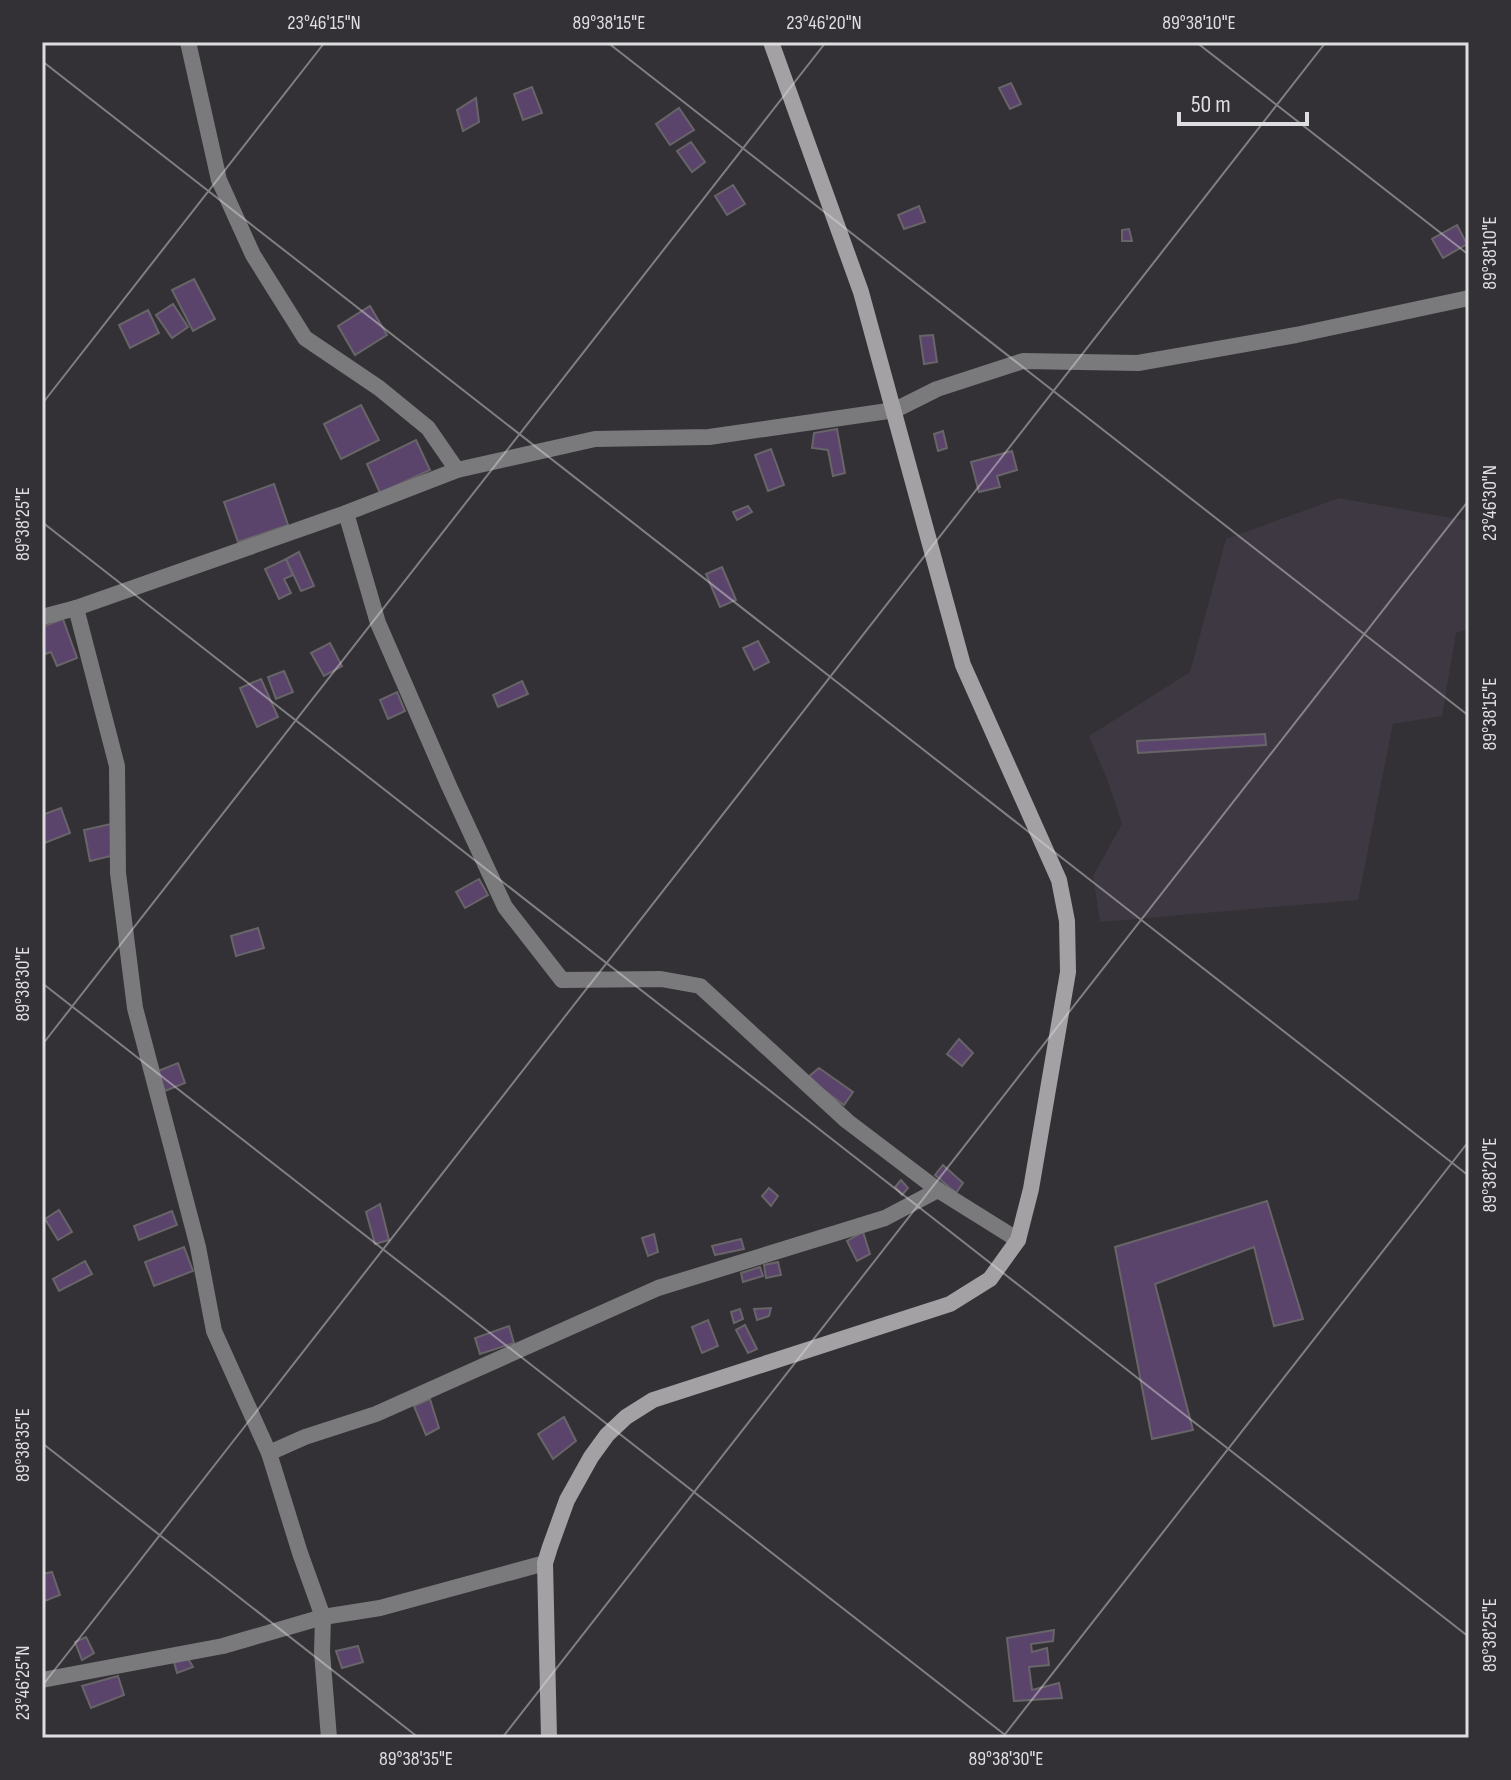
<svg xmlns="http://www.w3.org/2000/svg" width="1511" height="1780" viewBox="0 0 1511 1780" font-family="'Sofia Sans Condensed',sans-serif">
  <rect width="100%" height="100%" fill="#333135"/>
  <polygon fill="#3d3841" points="1339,498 1469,521 1469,629 1456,633 1442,716 1393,724 1358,900 1100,922 1093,876 1122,824 1107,779 1089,736 1190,672 1226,539"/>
  <g fill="#5b446c" stroke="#686569" stroke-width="2">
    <polygon points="1011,83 1021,104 1010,109 999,88"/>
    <polygon points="532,87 542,113 523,120 514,94"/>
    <polygon points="476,98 479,122 463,131 457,110"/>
    <polygon points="679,108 694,130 670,145 656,124"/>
    <polygon points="691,142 705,162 692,172 677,151"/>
    <polygon points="733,185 745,204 727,215 715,196"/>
    <polygon points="919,206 925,222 904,229 898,215"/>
    <polygon points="1457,225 1467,244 1443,258 1432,239"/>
    <polygon points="1129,229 1132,241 1122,241 1122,230"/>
    <polygon points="194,279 215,319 193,331 172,290"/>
    <polygon points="173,304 188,327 172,338 156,315"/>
    <polygon points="370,306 387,335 355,355 338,326"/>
    <polygon points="148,310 159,333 130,348 119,325"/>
    <polygon points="933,335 937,362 924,364 920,336"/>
    <polygon points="361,405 379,440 341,459 324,424"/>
    <polygon points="837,429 845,473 833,476 828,450 812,448 814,433"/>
    <polygon points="943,431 947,448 938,451 934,434"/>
    <polygon points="416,440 430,470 380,493 367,464"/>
    <polygon points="771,449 784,485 768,491 755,455"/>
    <polygon points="1012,451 1017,470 997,476 1000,487 979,492 971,462"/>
    <polygon points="274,484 288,525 238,542 224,502"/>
    <polygon points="748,506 752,512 737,520 733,512"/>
    <polygon points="299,552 314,586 301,591 286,559"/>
    <polygon points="286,559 293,575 284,579 291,593 279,599 265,569"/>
    <polygon points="722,567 736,600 720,607 706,574"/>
    <polygon points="63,619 77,658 57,666 51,652 42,655 42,627"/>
    <polygon points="758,641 769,662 754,670 743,648"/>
    <polygon points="330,643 342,666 324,676 311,653"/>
    <polygon points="284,671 293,692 276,699 268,677"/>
    <polygon points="261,679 278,717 257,727 240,688"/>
    <polygon points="522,681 528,694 498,707 493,695"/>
    <polygon points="397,692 405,711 388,719 380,700"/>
    <polygon points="1265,734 1266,745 1138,753 1137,741"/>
    <polygon points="61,808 70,833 42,844 42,815"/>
    <polygon points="111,824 115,855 90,861 84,830"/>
    <polygon points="479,879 488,895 465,908 456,892"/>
    <polygon points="258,928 264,948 236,956 231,936"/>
    <polygon points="959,1039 973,1053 962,1066 947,1054"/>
    <polygon points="178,1063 185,1083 165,1091 158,1071"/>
    <polygon points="819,1068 853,1092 844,1105 807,1078"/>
    <polygon points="943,1165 963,1183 956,1193 935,1175"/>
    <polygon points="901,1180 908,1188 902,1195 895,1187"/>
    <polygon points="769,1188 778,1196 771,1206 762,1196"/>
    <polygon points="1267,1201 1303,1319 1274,1326 1254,1247 1155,1284 1193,1430 1152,1439 1115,1247"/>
    <polygon points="380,1204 389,1240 375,1244 366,1212"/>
    <polygon points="59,1210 72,1232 58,1240 45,1219"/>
    <polygon points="172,1211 177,1225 139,1240 134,1226"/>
    <polygon points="863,1232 870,1254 857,1261 847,1241"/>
    <polygon points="654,1234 658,1252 648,1256 642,1238"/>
    <polygon points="741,1239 744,1249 715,1255 712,1246"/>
    <polygon points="184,1247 193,1271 154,1286 145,1262"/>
    <polygon points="85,1261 92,1274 59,1291 53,1279"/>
    <polygon points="778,1262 781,1275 766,1278 764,1265"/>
    <polygon points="760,1267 763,1276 743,1282 741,1273"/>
    <polygon points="771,1308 769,1316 757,1320 754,1309"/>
    <polygon points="740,1309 743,1319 734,1323 731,1312"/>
    <polygon points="708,1320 718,1346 702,1353 692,1327"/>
    <polygon points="745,1325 757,1349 748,1353 736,1330"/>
    <polygon points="509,1326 514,1343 480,1354 475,1338"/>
    <polygon points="430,1399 439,1428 426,1435 414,1406"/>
    <polygon points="564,1417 576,1441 553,1459 538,1434"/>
    <polygon points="52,1572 60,1595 42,1602 42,1574"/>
    <polygon points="1054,1630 1053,1641 1031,1644 1032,1652 1047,1648 1049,1665 1029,1667 1032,1690 1059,1683 1062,1698 1014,1701 1007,1638"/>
    <polygon points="86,1637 94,1653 82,1660 75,1642"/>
    <polygon points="358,1646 363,1662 342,1668 336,1651"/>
    <polygon points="186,1655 193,1667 177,1673 173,1658"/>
    <polygon points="118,1676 124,1695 91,1708 82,1686"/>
  </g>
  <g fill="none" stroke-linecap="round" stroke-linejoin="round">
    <g stroke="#7a797b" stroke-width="16">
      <polyline points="188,42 219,180 253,255 305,338 379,388 428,428 457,470"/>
      <polyline points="346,513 378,623 449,786 505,907 562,980 661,979 700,986 847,1121 938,1190 1018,1240"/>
      <polyline points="76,608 117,766 118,873 135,1008 198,1247 214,1331 269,1453 300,1553 323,1617 322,1652 329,1738"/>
      <polyline points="42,617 76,608 346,513 457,470 595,439 709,437 895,410 937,389 1023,361 1138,363 1296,335 1469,298"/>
      <polyline points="269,1453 305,1437 376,1414 658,1288 885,1218 938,1190"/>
      <polyline points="42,1680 223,1646 323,1617 380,1608 545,1563"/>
    </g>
    <polyline stroke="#a3a1a4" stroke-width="16" points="549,1738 545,1563 550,1547 567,1500 591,1457 607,1435 626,1417 653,1400 950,1304 990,1279 1018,1240 1031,1189 1068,972 1067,921 1059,880 963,665 861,292 771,42"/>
  </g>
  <path fill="none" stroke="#dedde0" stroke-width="2" stroke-opacity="0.45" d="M607,42L1469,716M1196,42L1469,255M42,61L1469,1176M42,404L325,42M42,522L1469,1637M42,983L1009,1738M42,1045L826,42M42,1443L419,1738M42,1686L1326,42M502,1738L1469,500M1002,1738L1469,1141"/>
  <rect width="1511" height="1780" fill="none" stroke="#333135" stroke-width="88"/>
  <path d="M1179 112v12h128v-12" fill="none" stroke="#dedde0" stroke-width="4"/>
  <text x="1191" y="112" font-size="24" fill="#dedde0" stroke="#333135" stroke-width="6" paint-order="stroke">50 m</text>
  <rect x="44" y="44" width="1423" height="1692" fill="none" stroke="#dedde0" stroke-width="3"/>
  <g font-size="20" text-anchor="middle" fill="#dedde0">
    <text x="324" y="29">23°46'15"N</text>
    <text x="609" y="29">89°38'15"E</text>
    <text x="824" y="29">23°46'20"N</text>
    <text x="1199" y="29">89°38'10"E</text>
    <text transform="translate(1489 253) rotate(-90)" y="7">89°38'10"E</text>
    <text transform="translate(1489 503) rotate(-90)" y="7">23°46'30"N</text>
    <text transform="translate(22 524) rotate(-90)" y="7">89°38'25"E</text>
    <text transform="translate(1489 714) rotate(-90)" y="7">89°38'15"E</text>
    <text transform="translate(22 984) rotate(-90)" y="7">89°38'30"E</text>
    <text transform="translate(1489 1175) rotate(-90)" y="7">89°38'20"E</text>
    <text transform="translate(22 1445) rotate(-90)" y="7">89°38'35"E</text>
    <text transform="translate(1489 1635) rotate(-90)" y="7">89°38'25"E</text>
    <text transform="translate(22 1683) rotate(-90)" y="7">23°46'25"N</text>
    <text x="416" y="1765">89°38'35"E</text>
    <text x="1006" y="1765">89°38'30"E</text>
  </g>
</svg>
